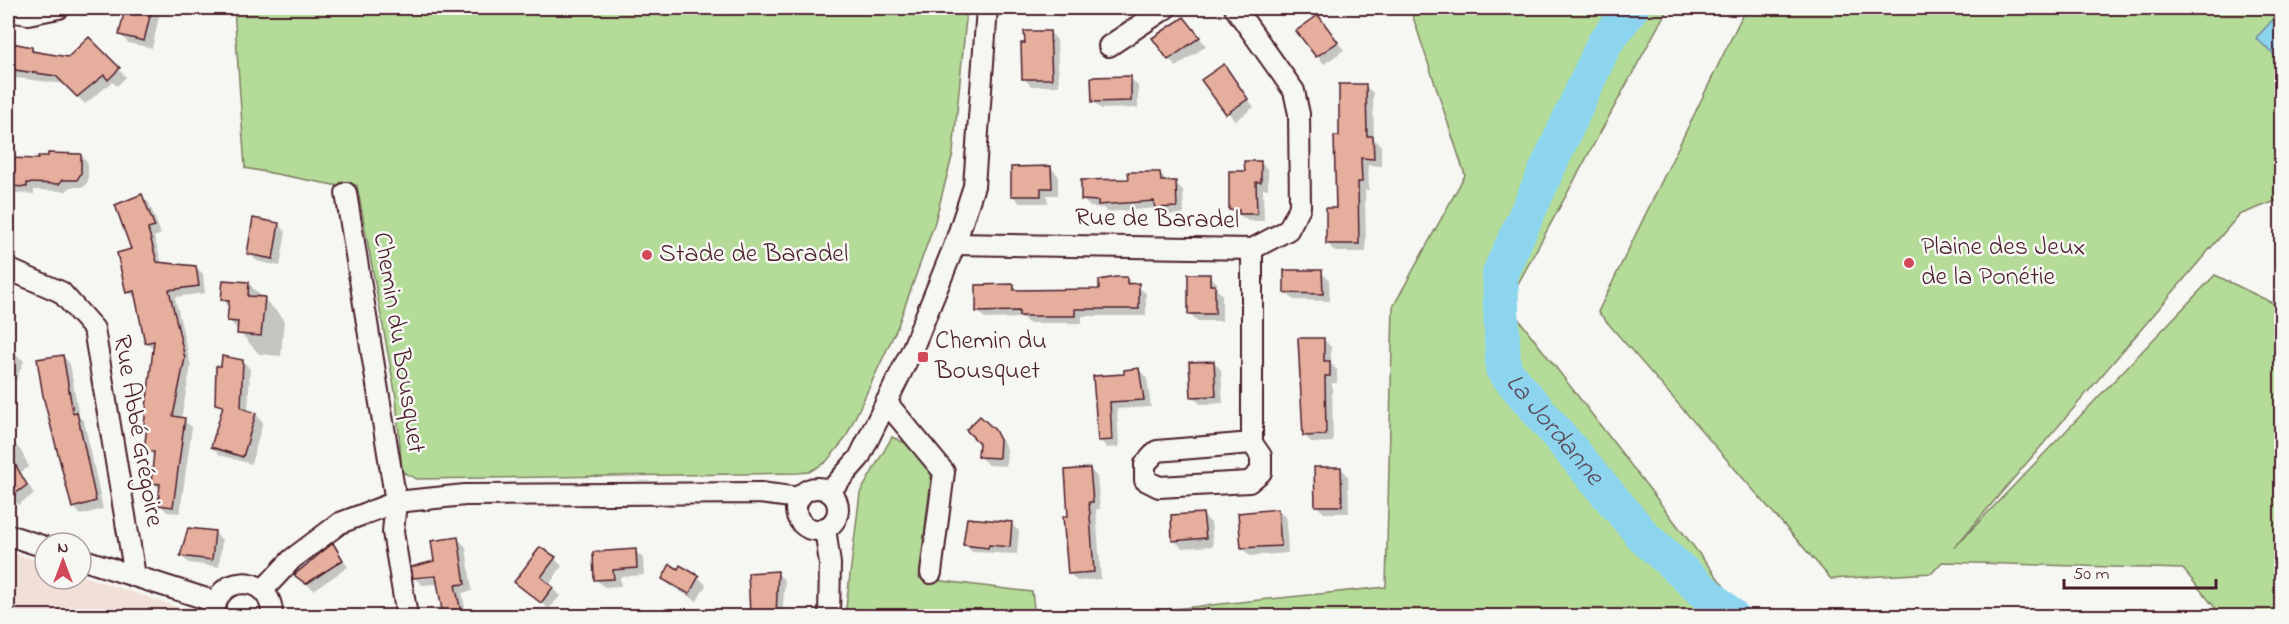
<svg xmlns="http://www.w3.org/2000/svg" width="2289" height="624" viewBox="0 0 2289 624" font-family="'Indie Flower',sans-serif">
  <rect width="100%" height="100%" fill="#f6f6f2"/>
  <filter id="ink" filterUnits="userSpaceOnUse"><feTurbulence type="fractalNoise" baseFrequency=".0167" numOctaves="2"/><feDisplacementMap in="SourceGraphic" scale="12" xChannelSelector="R" yChannelSelector="G"/><feConvolveMatrix kernelMatrix="1 2 1 2 8 2 1 2 1" color-interpolation-filters="sRGB"/></filter>
  <g filter="url(#ink)">
    <polygon fill="#f1e0d8" points="8,551 45,563 45,579 81,579 81,575 180,608 188,616 8,616"/>
    <g fill="#b4dc98" stroke="#7f7e62" stroke-width="1.5">
      <polygon points="234,8 967,8 953,153 934,225 897,328 845,439 826,462 809,472 798,473 417,479 402,472 396,397 357,185 344,187 245,168"/>
      <polygon points="1413,8 1668,8 1507,304 1747,616 1105,616 1386,587 1393,307 1465,175 1412,14"/>
      <polygon points="1746,8 2281,8 2281,199 2239,215 1954,548 2215,275 2281,307 2281,616 2222,616 2183,569 1942,562 1932,573 1831,579 1598,312"/>
      <polygon points="892,437 916,448 932,470 919,578 1032,592 1035,616 845,616 860,493"/>
    </g>
    <polygon fill="#8dd5ef" stroke="#728ca1" stroke-width="1.5" points="2281,11 2281,61 2256,38"/>
    <g fill="#0003" fill-rule="evenodd">
      <polygon points="127,8 161,8 152,48 128,43 121,35"/>
      <polygon points="712,8 836,8 719,15"/>
      <polygon points="1052,8 1073,8 1060,17"/>
      <polygon points="1318,17 1344,50 1324,64 1317,56"/>
      <polygon points="1191,26 1206,46 1176,67 1169,59"/>
      <polygon points="1050,32 1057,40 1059,86 1031,86 1024,78"/>
      <polygon points="89,39 126,77 117,86 112,82 85,104 65,84 8,77 8,51 32,48 36,53 69,59"/>
      <polygon points="1224,66 1254,107 1235,121 1203,80"/>
      <polygon points="1130,78 1138,86 1138,108 1101,109 1093,101"/>
      <polygon points="1365,86 1373,93 1374,139 1381,145 1381,166 1368,165 1369,190 1365,190 1366,252 1335,252 1328,244"/>
      <polygon points="81,155 88,163 88,181 84,187 70,187 67,191 34,190 34,194 14,193 14,199 8,198 8,160 40,160"/>
      <polygon points="1260,162 1268,170 1268,189 1263,189 1264,221 1248,221 1231,209 1246,172"/>
      <polygon points="1050,167 1058,175 1058,195 1047,195 1048,203 1020,203 1012,195"/>
      <polygon points="1160,173 1167,183 1175,183 1183,190 1184,214 1164,215 1157,208 1107,212 1103,208 1090,207 1083,200 1130,181"/>
      <polygon points="141,196 149,203 161,234 154,237 162,264 196,267 203,274 205,293 175,297 191,366 181,419 192,427 180,513 167,512 160,504 160,489 152,482 155,457 146,450 149,428 145,425 154,350 147,342 137,298 128,292"/>
      <polygon points="279,225 286,232 280,266 257,261 249,253"/>
      <polygon points="1321,272 1329,280 1330,301 1294,300 1286,293"/>
      <polygon points="1209,276 1217,283 1217,290 1222,294 1222,321 1197,321 1190,313"/>
      <polygon points="1126,279 1146,293 1146,316 1082,316 1082,323 1028,323 1023,318 985,319 978,311 1014,286 1019,292 1100,290"/>
      <polygon points="248,283 284,319 281,356 259,354 229,320 230,307 222,299"/>
      <polygon points="1323,339 1331,347 1331,364 1337,370 1337,383 1332,383 1333,442 1312,443 1304,435"/>
      <polygon points="8,349 24,361 15,382 8,379"/>
      <polygon points="63,356 70,364 79,417 84,421 103,509 81,515 74,507"/>
      <polygon points="243,361 250,369 248,412 256,414 263,422 251,464 220,455 212,447 223,410 217,403"/>
      <polygon points="1214,362 1221,370 1223,403 1200,404 1193,396"/>
      <polygon points="1139,370 1147,378 1151,407 1117,409 1119,447 1107,448 1100,440 1095,377 1126,375"/>
      <polygon points="980,418 1002,440 1007,449 1006,466 988,465 980,457"/>
      <polygon points="14,443 21,451 29,467 21,472 34,494 18,505 8,492 8,468 10,466 8,447"/>
      <polygon points="1341,468 1348,476 1349,513 1324,513 1317,506"/>
      <polygon points="1090,469 1097,477 1100,509 1096,509 1101,579 1077,581 1070,574 1070,517"/>
      <polygon points="1278,510 1286,518 1288,553 1250,556 1242,548"/>
      <polygon points="1203,515 1211,523 1213,546 1182,548 1174,540"/>
      <polygon points="1011,524 1019,531 1017,554 972,552 965,544"/>
      <polygon points="214,532 222,540 219,567 189,563 181,556"/>
      <path d="M458,539L466,547L472,591L462,593L467,616H435L434,608L443,607L439,584L422,585L414,577L435,562ZM443,574V577L418,579V576Z"/>
      <polygon points="333,545 348,567 314,590 303,581"/>
      <polygon points="635,551 643,558 644,575 620,577 621,586 604,587 596,579"/>
      <polygon points="555,559 562,566 549,585 560,596 549,609 516,582"/>
      <polygon points="777,573 785,581 782,616 752,616 750,574"/>
      <polygon points="698,577 706,585 697,601 671,586 664,579"/>
      <polygon points="706,613 710,616 695,616"/>
    </g>
    <g fill="none" stroke-linecap="round" stroke-linejoin="round">
      <path stroke="#8dd5ef" stroke-width="36" id="s1" d="M1631,8L1604,44L1500,273L1503,369L1645,538L1731,616"/>
    </g>
    <g fill="#e6ae9d" stroke="#4a1f2b" stroke-width="1.5">
      <polygon points="125,8 152,8 144,41 119,35"/>
      <polygon points="1318,15 1338,42 1316,57 1296,31"/>
      <polygon points="1184,17 1200,37 1168,60 1152,38"/>
      <polygon points="1024,31 1050,31 1052,79 1022,79 1021,43 1025,43"/>
      <polygon points="89,37 120,68 108,80 104,75 77,97 56,76 8,69 12,43 32,47 32,51 68,57"/>
      <polygon points="1224,64 1248,99 1226,114 1201,80"/>
      <polygon points="1131,76 1131,101 1092,102 1091,77"/>
      <polygon points="1339,84 1366,84 1367,136 1373,136 1374,159 1361,158 1362,182 1358,182 1359,244 1326,244 1326,208 1336,208 1334,136 1339,136"/>
      <polygon points="48,153 81,154 81,173 77,180 62,180 59,184 27,183 27,187 8,186 8,158 39,159 38,156 48,156"/>
      <polygon points="1244,161 1261,161 1261,182 1256,182 1257,214 1239,214 1239,210 1229,210 1229,171 1245,171"/>
      <polygon points="1051,166 1052,188 1041,188 1041,196 1011,196 1011,167"/>
      <polygon points="1128,172 1160,172 1161,181 1176,181 1177,207 1155,208 1154,201 1098,205 1098,201 1081,200 1081,180 1129,179"/>
      <polygon points="142,194 155,227 148,229 157,262 196,266 199,286 169,290 185,358 173,416 185,418 173,507 158,505 160,484 151,483 154,452 144,450 147,426 144,425 154,341 145,343 134,291 126,293 117,253 131,249 115,205"/>
      <polygon points="253,218 279,223 273,259 247,254"/>
      <polygon points="1284,270 1322,270 1323,294 1284,293"/>
      <polygon points="1188,274 1210,274 1210,285 1215,285 1215,314 1188,314"/>
      <polygon points="1116,277 1127,277 1127,284 1139,283 1139,309 1075,309 1075,316 1019,316 1019,311 976,312 976,285 1014,284 1014,290 1099,289 1099,280"/>
      <polygon points="223,280 249,282 248,296 265,297 261,336 237,334 238,322 227,321 229,301 221,300"/>
      <polygon points="1298,338 1324,338 1324,361 1330,361 1330,376 1325,376 1326,435 1303,436"/>
      <polygon points="63,355 73,413 77,412 96,501 72,508 43,396 37,359"/>
      <polygon points="222,356 243,360 241,408 256,413 243,457 211,447 223,406 215,404 216,366 221,366"/>
      <polygon points="1214,361 1216,396 1191,397 1189,362"/>
      <polygon points="1139,368 1144,400 1110,402 1112,440 1098,441 1093,376 1124,374 1124,370"/>
      <polygon points="980,416 995,430 1000,440 999,458 978,457 979,443 966,430"/>
      <polygon points="8,452 27,485 8,499"/>
      <polygon points="1314,467 1341,467 1342,506 1315,506"/>
      <polygon points="1090,468 1093,502 1089,502 1094,572 1068,574 1063,516 1068,516 1065,470"/>
      <polygon points="1278,509 1281,546 1241,548 1238,513"/>
      <polygon points="1203,513 1206,538 1172,541 1171,515"/>
      <polygon points="967,518 1012,522 1010,547 989,545 988,548 963,545"/>
      <polygon points="188,528 215,531 212,560 180,556"/>
      <polygon points="458,537 465,584 455,585 462,616 443,616 436,576 413,578 411,567 434,561 431,541"/>
      <polygon points="333,543 343,560 306,584 294,575"/>
      <polygon points="540,547 556,557 541,577 553,587 541,603 514,582"/>
      <polygon points="636,549 637,568 613,570 614,579 594,580 593,552"/>
      <polygon points="670,564 678,569 680,565 699,576 689,594 662,579"/>
      <polygon points="778,571 776,616 753,616 750,614 748,573"/>
    </g>
    <g fill="none" stroke-linecap="round" stroke-linejoin="round">
      <g stroke="#4a1f2b" stroke-width="24">
        <g id="street">
          <polyline points="8,11 28,14 59,8"/>
          <polyline points="1109,46 1166,8"/>
          <polyline points="346,193 396,502 393,532 407,616"/>
          <polyline points="955,244 1252,249 1288,230 1300,207 1299,114 1294,91 1235,8"/>
          <polyline points="1252,249 1252,443 1261,456 1261,472 1249,482 1159,487 1145,480 1145,464 1157,451 1252,443"/>
          <polyline points="8,269 61,292 94,329 135,576"/>
          <polyline points="886,402 944,472 931,573"/>
          <circle cx="817" cy="509" r="21"/>
          <polyline points="829,492 859,458 912,350 955,244 974,186 987,8"/>
          <polyline points="825,528 830,564 829,616"/>
          <polyline points="8,535 45,547"/>
          <polyline points="81,559 216,602"/>
          <polyline points="263,590 292,559 340,523 396,502 465,495 760,493 799,498"/>
          <path d="M215,616C211,574 273,571 272,616"/>
        </g>
      </g>
      <use href="#street" stroke="#f6f6f2" stroke-width="20"/>
    </g>
  </g>
  <g fill="#d1495b" stroke="#f6f6f2" stroke-width="2">
    <circle cx="647" cy="255" r="6"/>
    <circle cx="1909" cy="263" r="6"/>
    <rect x="917" y="351" width="12" height="12" rx="3"/>
  </g>
  <g text-anchor="middle" dominant-baseline="central" stroke-width="5" stroke-linejoin="round" paint-order="stroke">
    <g font-size="26" fill="#4a1f2b" stroke="#f6f6f2">
      <text transform="translate(1157 220) rotate(1)">Rue de Baradel</text>
      <text transform="translate(398 343) rotate(81)">Chemin du Bousquet</text>
      <text transform="translate(137 431) rotate(80)">Rue Abbé Grégoire</text>
    </g>
    <g font-size="26" fill="#4a1f2b" stroke="#f6f6f2" text-anchor="start">
      <text x="1921" y="248">Plaine des Jeux<tspan x="1921" dy="30">de la Ponétie</tspan></text>
      <text x="659" y="255">Stade de Baradel</text>
      <text x="935" y="342">Chemin du<tspan x="935" dy="30">Bousquet</tspan></text>
    </g>
    <g font-size="27" font-style="italic" fill="#5b4c5c" stroke="#f6f6f2">
      <text stroke="none"><textPath href="#s1" startOffset="472">La Jordanne</textPath></text>
    </g>
  </g>
  <rect width="2289" height="624" fill="none" stroke="#f6f6f2" stroke-width="30"/>
  <rect x="15" y="15" width="2259" height="594" fill="none" stroke="#4a1f2b" stroke-width="2" filter="url(#ink)"/>
  <g transform="translate(63 561)"><circle r="28" fill="#f6f6f2" stroke="#b1a0a2" stroke-width="1.5"/>
  <path d="M0-4.5L10 22L0 15L-10 22Z" fill="#d1495b"/>
  <text y="-9" font-size="16" font-weight="bold" text-anchor="middle" fill="#4a1f2b">N</text>
  </g>
  <path d="M2064 579v9h152v-9" fill="none" stroke="#4a1f2b" stroke-width="3"/>
  <text x="2073" y="579" font-size="18" fill="#4a1f2b" stroke="#f6f6f2" stroke-width="4.5" paint-order="stroke">50 m</text>
</svg>
